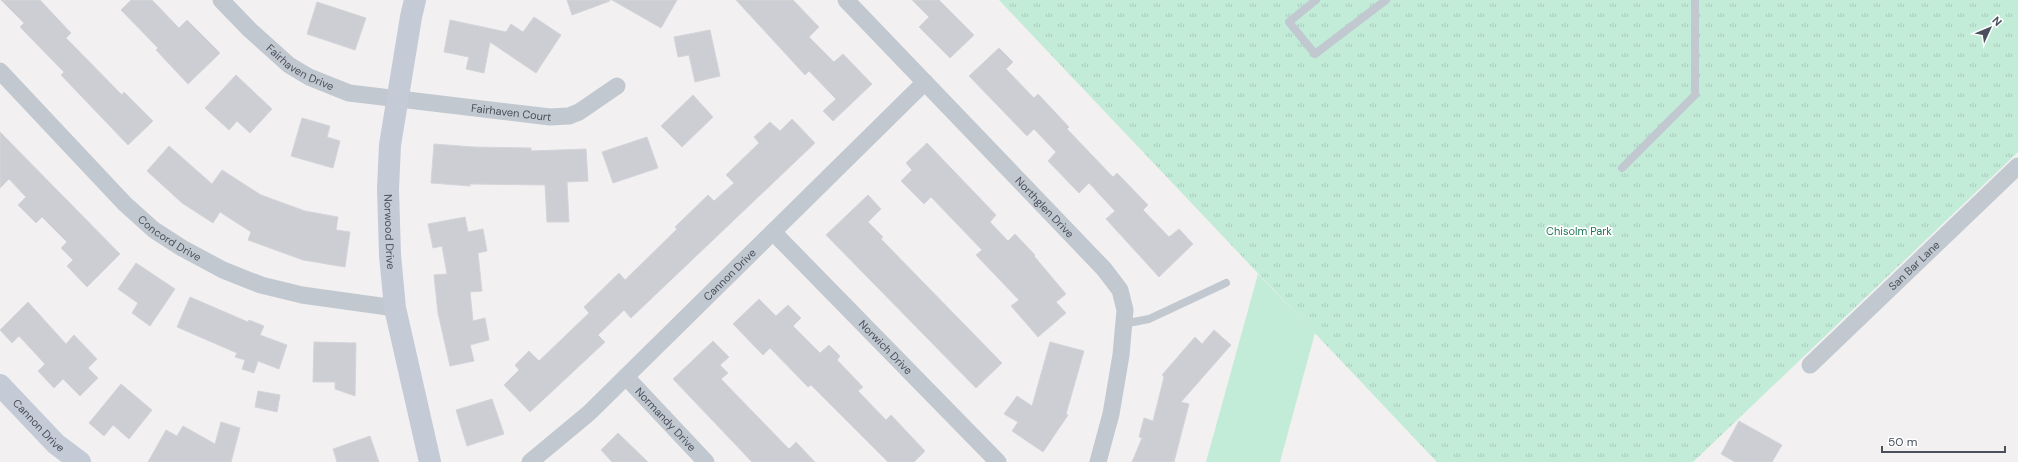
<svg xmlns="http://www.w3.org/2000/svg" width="2018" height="462" viewBox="0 0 2018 462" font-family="'DM Sans',sans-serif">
  <defs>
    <pattern id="park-tufts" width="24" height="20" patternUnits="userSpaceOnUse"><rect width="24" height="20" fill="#c2ebd8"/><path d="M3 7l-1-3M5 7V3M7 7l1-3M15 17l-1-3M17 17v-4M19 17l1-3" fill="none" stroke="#a8cbbc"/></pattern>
  </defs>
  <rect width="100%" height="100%" fill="#f2f0f0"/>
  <polygon fill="#c2ebd8" points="1258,274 1315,333 1280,462 1206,462"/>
  <polygon fill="url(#park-tufts)" points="999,0 2018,0 2018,152 1693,462 1437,462"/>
  <g fill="#cdced3" stroke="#d4d5da">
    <polygon points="1,0 40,0 71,33 66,38 122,95 124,92 153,121 128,145 61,75 64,72 20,27 24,23"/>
    <polygon points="131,0 152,0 179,28 187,20 220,53 188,84 156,50 158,48 121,10"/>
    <polygon points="567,0 610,0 610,1 572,15"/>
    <polygon points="612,0 677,0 661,28"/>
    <polygon points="736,0 793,0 819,27 809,37 834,62 843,54 872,84 833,121 823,111 836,99 809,71 805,75"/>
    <polygon points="912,0 939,0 974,35 950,58 919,27 929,17"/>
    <polygon points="317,2 366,18 355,50 307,34"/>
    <polygon points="534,17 561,35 536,73 490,42 484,73 466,69 469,57 444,52 450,20 506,32 511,24 523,32"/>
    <polygon points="710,30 720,76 695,82 689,55 678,57 674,37"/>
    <polygon points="999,48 1013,62 1006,69 1034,98 1038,94 1069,127 1067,129 1113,177 1117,173 1148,205 1143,210 1169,237 1179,229 1193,244 1159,277 1106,219 1115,211 1089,183 1079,193 1048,161 1056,152 1034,129 1027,136 969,76"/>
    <polygon points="236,75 272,109 250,133 237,121 229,130 205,108"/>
    <polygon points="693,95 713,117 682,147 661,126"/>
    <polygon points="302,118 330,126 327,137 340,141 333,168 291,156"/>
    <polygon points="792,119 815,143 631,318 624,310 598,335 605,342 530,412 504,385 519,370 515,365 529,351 539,361 589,313 584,307 619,273 625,280 677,229 675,227 708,195 714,201 734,183 726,175 759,143 754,137 770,122 780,131"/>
    <polygon points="0,132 120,254 87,287 67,266 73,260 61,248 67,242 42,217 36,223 18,205 26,197 9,179 0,188"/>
    <polygon points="647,137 658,168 613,183 602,152"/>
    <polygon points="927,143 996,215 990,222 1008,241 1015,234 1035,255 1034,256 1066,294 1056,302 1066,313 1038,337 1011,306 1019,300 976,255 982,250 931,197 924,204 901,181 912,170 906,163"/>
    <polygon points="434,144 474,147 531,148 531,151 586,149 588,181 567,182 569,222 547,222 545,185 470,184 470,186 431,183"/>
    <polygon points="169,146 212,184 222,170 261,195 305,211 338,217 336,230 350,232 345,267 303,260 248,240 251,232 220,212 213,223 182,203 147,171"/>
    <polygon points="868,195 881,209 868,222 883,237 881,239 1002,363 976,388 826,235"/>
    <polygon points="465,217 468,232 483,229 487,251 478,253 482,291 470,292 473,321 485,318 489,340 470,345 474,361 450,366 438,313 434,275 447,274 442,246 433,248 428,224"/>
    <polygon points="136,263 175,289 150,326 132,313 138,303 118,289"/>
    <polygon points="190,297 248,322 249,320 264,326 260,335 287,345 279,369 258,361 254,373 242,369 245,360 235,357 237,353 177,327"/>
    <polygon points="759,299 776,316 788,305 801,318 793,326 820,353 829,345 840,356 837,360 863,387 858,391 886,420 891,415 925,451 914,462 888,462 811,385 808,387 770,348 763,355 733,324"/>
    <polygon points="28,302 66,344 74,335 97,359 88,368 98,378 80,396 63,379 54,388 38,371 45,364 19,336 12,343 0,330"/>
    <polygon points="1214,330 1231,345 1181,402 1189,404 1174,462 1132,462 1142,438 1139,437 1144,418 1153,421 1164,377 1162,375 1195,337 1202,344"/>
    <polygon points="713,341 729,357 720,365 728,373 721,379 789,449 796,442 815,462 752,462 673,379"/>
    <polygon points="314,342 356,343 355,396 335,389 335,382 313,382"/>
    <polygon points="1050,342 1084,351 1066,414 1068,415 1043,452 1012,431 1018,422 1004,414 1017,396 1032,406"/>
    <polygon points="121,384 152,410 129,439 113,425 104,436 89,423"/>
    <polygon points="258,391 280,395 277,412 255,407"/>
    <polygon points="492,399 504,434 467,446 456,410"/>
    <polygon points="1739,421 1782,445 1772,462 1735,462 1721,454"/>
    <polygon points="221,422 240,428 231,462 148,462 166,430 177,436 183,426 215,444"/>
    <polygon points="618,433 648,462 612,462 601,450"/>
    <polygon points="370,436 379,462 337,462 333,449"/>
  </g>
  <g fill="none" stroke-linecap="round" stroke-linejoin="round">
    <g stroke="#c1c8d0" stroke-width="8">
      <polyline points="1316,0 1289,22 1315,54 1386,0"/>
      <polyline points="1622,168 1695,95 1695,0"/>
      <polyline points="1123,324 1149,319 1226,283"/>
    </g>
    <g stroke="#c1c8d0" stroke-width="17">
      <path id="s1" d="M221,0L250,30L289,65L309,77L349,93L550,117L569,116L579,112L617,86"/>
      <path id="s2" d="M846,0L1104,269L1120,290L1125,310L1121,355L1111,414L1098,462"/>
      <path id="s3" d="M0,71L125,204L154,230L182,248L223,270L261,285L302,295L395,308"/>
      <path id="s4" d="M773,232L998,462"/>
      <path id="s5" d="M1810,365L2018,166"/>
      <path id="s6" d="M626,377L706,462"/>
      <path id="s7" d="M530,462L589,413L925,82"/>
    </g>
    <g stroke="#c4cad6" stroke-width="22">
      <path id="s8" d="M415,0L411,17L390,145L388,189L390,255L395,308L430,462"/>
      <path id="s9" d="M0,385L56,444L80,462"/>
    </g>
  </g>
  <g text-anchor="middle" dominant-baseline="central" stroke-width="3.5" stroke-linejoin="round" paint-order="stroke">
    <g font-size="11" fill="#49505b" stroke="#fff">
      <text stroke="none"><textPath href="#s1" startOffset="105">Fairhaven Drive</textPath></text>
      <text stroke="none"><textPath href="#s1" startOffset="324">Fairhaven Court</textPath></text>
      <text stroke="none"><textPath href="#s2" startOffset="287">Northglen Drive</textPath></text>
      <text stroke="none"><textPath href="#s8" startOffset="234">Norwood Drive</textPath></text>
      <text stroke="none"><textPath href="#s3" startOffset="239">Concord Drive</textPath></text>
      <text stroke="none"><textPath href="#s5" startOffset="144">San Bar Lane</textPath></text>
      <text stroke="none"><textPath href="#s7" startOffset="274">Cannon Drive</textPath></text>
      <text stroke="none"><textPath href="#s4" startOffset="161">Norwich Drive</textPath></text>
      <text stroke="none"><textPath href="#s6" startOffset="58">Normandy Drive</textPath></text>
      <text stroke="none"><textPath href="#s9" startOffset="56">Cannon Drive</textPath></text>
    </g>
    <g font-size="11" fill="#1f7758" stroke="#fff">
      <text x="1579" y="231">Chisolm Park</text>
    </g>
  </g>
  <g transform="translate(1990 28) rotate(46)" stroke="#ffffff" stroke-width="3" paint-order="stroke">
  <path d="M0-3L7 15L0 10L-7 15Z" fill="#49505b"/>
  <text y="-6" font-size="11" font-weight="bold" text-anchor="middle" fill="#49505b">N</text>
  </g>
  <path d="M1882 446v6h123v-6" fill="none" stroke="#49505b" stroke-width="2"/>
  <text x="1888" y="446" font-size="12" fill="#49505b" stroke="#ffffff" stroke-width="3" paint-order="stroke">50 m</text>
</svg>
